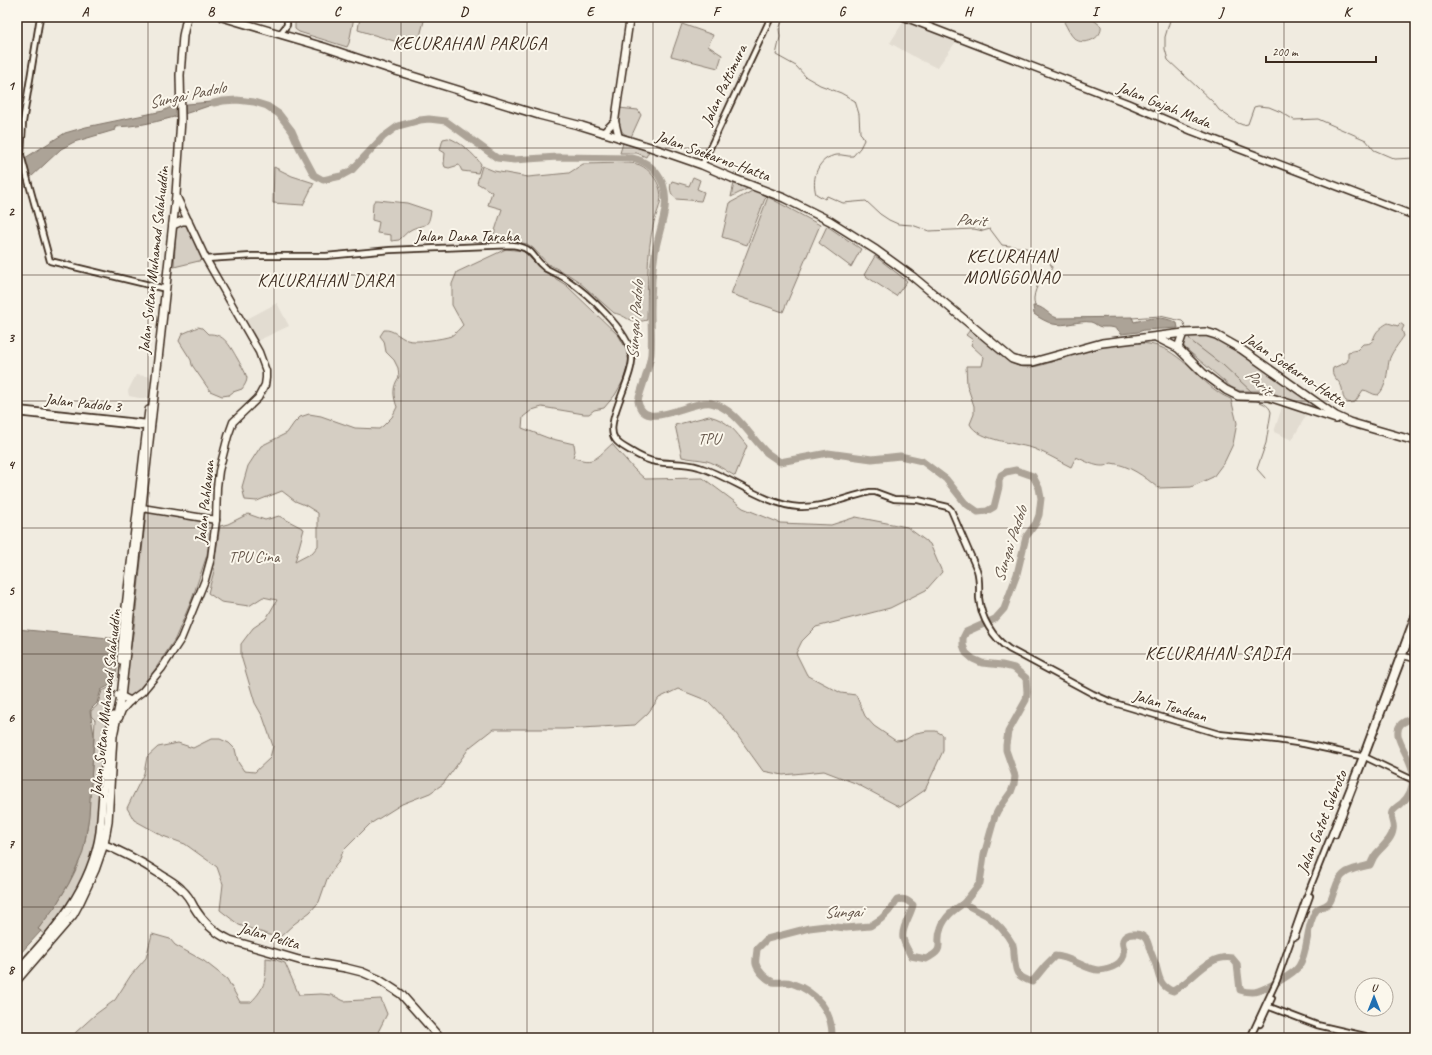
<svg xmlns="http://www.w3.org/2000/svg" width="1432" height="1055" viewBox="0 0 1432 1055" font-family="Caveat,sans-serif">
  <rect width="100%" height="100%" fill="#f0ebe0"/>
  <filter id="ink" filterUnits="userSpaceOnUse"><feTurbulence type="fractalNoise" baseFrequency=".025" numOctaves="2"/><feDisplacementMap in="SourceGraphic" scale="8" xChannelSelector="R" yChannelSelector="G"/><feConvolveMatrix kernelMatrix="1 2 1 2 8 2 1 2 1" color-interpolation-filters="sRGB"/></filter>
  <g filter="url(#ink)">
    <g fill="#e2dcd1">
      <polygon points="905,19 958,39 937,68 920,60 890,43"/>
      <polygon points="277,303 289,326 257,341 245,320"/>
      <polygon points="136,375 154,377 151,397 150,398 139,398 129,396 128,391"/>
      <polygon points="1283,404 1308,412 1292,440 1274,432"/>
    </g>
    <g fill="#d5cec3" stroke="#887c70">
      <polygon points="295,17 354,17 349,43 347,47 299,32 295,29"/>
      <polygon points="360,17 425,17 417,48 358,30"/>
      <path d="M1070,17H1090L1101,26C1103,39 1083,46 1075,39C1070,35 1067,27 1064,22Z"/>
      <polygon points="682,24 713,35 708,46 722,55 718,68 671,56"/>
      <path d="M619,108L638,110L641,115L631,137C616,132 618,121 619,108Z"/>
      <path d="M448,138C458,140 475,155 481,164L478,173L462,171L459,165L449,168L445,167L444,164L445,153L440,150L443,139Z"/>
      <polygon points="623,143 649,151 646,157 637,153 620,153"/>
      <path d="M625,163C629,163 635,163 640,165C649,169 658,180 660,190C663,202 657,211 654,222C646,254 648,288 647,320C628,325 629,316 614,313L578,281L569,275L548,264L533,248L527,244L517,242L492,240L502,209L488,205L492,192L477,183L482,166L494,171L528,177L569,173L583,164Z"/>
      <polygon points="274,167 292,176 314,183 303,205 273,203"/>
      <path d="M693,177L700,180L697,189L704,192L701,201L676,199C670,194 669,187 672,181L689,186Z"/>
      <polygon points="734,183 749,188 731,197"/>
      <polygon points="754,190 766,196 747,245 722,237 730,203"/>
      <polygon points="768,197 820,225 783,312 731,294"/>
      <path d="M375,200H378L407,203L431,211C428,229 426,223 412,229C406,232 404,236 399,240L391,241V235L377,233L379,222L372,220L373,203Z"/>
      <polygon points="185,222 203,260 174,267 176,225"/>
      <polygon points="827,226 861,249 851,267 819,243"/>
      <path d="M506,249L523,251L543,271L566,285L619,336L626,349L629,362L623,381L615,395L604,408L594,410L589,414H584L542,407L532,410L523,417L522,428L548,438L574,444L575,451L573,457C594,466 597,457 612,444L634,469L645,479L703,478L743,508L780,523L831,525L856,517L907,527L930,544L942,572L926,590L890,608L816,627L802,641L796,653L807,675L841,693L856,695L865,716L874,726L896,741L905,740L916,733L927,731H936L943,735V751L925,790L900,807L855,783L824,771L783,775L763,771L727,721L708,701L678,689L659,698L648,713L635,725L564,729H493L470,747L443,784L430,793L402,804L370,824L343,851L340,859L327,879L319,902L310,912L294,924L279,938L239,925L220,910L223,884L217,867L185,844L163,836L134,820L127,808L144,773L147,757L158,747L178,743L193,748L211,739H220L229,743L235,749L238,762L244,771L255,772L270,758L273,746L263,717L255,703L241,656V644L253,628L266,619L277,600L263,597L249,606L221,602L208,593L214,571L216,552L220,526L228,524L248,514L265,520L279,516L304,529L295,562L312,553L318,546V513L305,505L295,501L282,491L257,501L245,500L242,487L248,466L261,446L287,433L294,423L300,417L309,414L321,416L355,428L379,429L383,426L392,417L397,407C393,396 392,387 399,377L398,368L394,360L386,352L384,341L380,336L384,330C393,329 399,337 407,340C415,343 443,339 451,336C456,333 459,329 463,325L452,305V284L457,272Z"/>
      <polygon points="875,256 907,281 896,296 864,275"/>
      <path d="M1388,323L1398,326L1400,323L1404,326L1402,330L1404,336C1400,342 1390,354 1389,361C1387,372 1387,387 1378,395C1372,395 1368,390 1363,390L1355,402C1352,403 1348,403 1346,401C1342,397 1343,393 1342,388C1340,380 1330,377 1333,368L1347,362L1348,360V352L1357,350L1363,344C1372,344 1372,342 1375,335C1377,330 1384,325 1388,323Z"/>
      <path d="M198,327L202,328L208,334C224,333 230,346 237,358C240,364 245,370 247,378C247,382 244,386 242,389L233,392L229,395L222,396L210,391L192,365L191,360L179,341L182,334Z"/>
      <path d="M971,329C981,338 1007,363 1019,366C1038,372 1070,353 1088,348C1105,343 1132,341 1149,344C1177,348 1195,376 1218,392C1222,395 1226,397 1231,399L1237,423L1233,444L1225,461L1213,477L1191,487L1158,488C1144,476 1129,465 1111,463C1101,471 1086,461 1076,457L1071,467C1059,461 1047,454 1035,449C1019,443 978,441 970,424L974,414V406L967,385L966,366H982L984,357L971,345L973,340L966,335Z"/>
      <polygon points="1196,335 1207,335 1219,339 1313,403 1311,407 1261,391 1240,391 1231,387 1185,348 1182,342 1183,337"/>
      <path d="M709,416C729,421 735,431 747,446L735,476C726,471 717,464 707,461C699,459 690,459 682,457L675,425Z"/>
      <polygon points="146,512 212,523 207,555 192,599 175,639 152,674 140,689 133,695 129,696 126,695 123,691 134,629"/>
      <path d="M113,686L103,745L100,807L95,846L83,880L68,907L45,935L38,929C55,906 74,881 82,853C88,833 89,811 90,790C92,767 94,744 95,720L91,716V711L97,706L102,691Z"/>
      <path d="M152,934L170,939L175,945L204,961L227,979L240,1002H251C266,987 266,979 266,958L273,959L285,963L299,995L321,994L332,995L344,1001L381,999L387,1014L375,1038H79L75,1033L96,1014L115,1000L131,975L146,958Z"/>
    </g>
    <g fill="#aca397" stroke="#7f7367">
      <path d="M223,101C188,113 153,126 115,127V130L74,142L61,149L31,177L17,182V163L65,133L86,127L163,111L175,105Z"/>
      <path d="M1033,306C1043,305 1048,315 1057,318L1132,317L1134,322C1150,318 1161,315 1177,323L1178,328L1144,330L1138,332L1121,334C1117,326 1110,327 1102,327C1098,327 1095,323 1091,322C1078,320 1066,327 1053,324C1047,322 1039,318 1034,314Z"/>
      <path d="M17,629L119,639C118,649 119,677 112,684C109,686 104,688 101,690L97,703L92,708L90,711L94,735L93,752L89,816L84,847L82,855L69,883L55,907L38,929L41,931L17,957Z"/>
    </g>
    <g fill="none" stroke-linecap="round" stroke-linejoin="round">
      <g stroke="#7f7367" stroke-width="1">
        <path d="M784,17L779,29L780,37L776,55L796,66L806,77L820,85L841,93L855,101L859,114L860,133L862,135L864,140L860,148L853,156C848,157 842,154 837,155C818,157 811,178 816,194L825,199L827,196L843,203L866,201L880,214L889,220L898,224L912,225L929,231L974,229L983,231L990,229L1002,245L1026,248L1040,253L1046,256L1052,267C1051,272 1049,271 1046,274C1038,282 1031,296 1035,306"/>
        <polyline points="1171,17 1165,37 1165,49 1168,60 1213,102 1219,110 1238,123 1243,125 1248,124 1254,107 1258,106 1269,107 1281,112 1294,120 1318,119 1366,140 1374,150 1395,159 1415,158"/>
        <polyline points="1132,318 1160,316 1182,321 1184,323 1186,329"/>
        <polyline points="1188,336 1191,341 1217,361 1223,365 1253,393"/>
        <path d="M1255,400C1261,403 1269,404 1271,412L1266,443L1257,469L1265,478"/>
      </g>
      <g stroke="#aca397" stroke-width="7">
        <path d="M214,103L223,101L237,100L254,102L267,106L279,114L292,131L299,147L314,175L323,180L341,176L352,170L383,137L398,126L420,120L429,119L446,121L497,158L514,160L557,157L632,158C646,161 657,170 663,184C671,207 658,231 655,253C652,272 651,292 651,311C651,326 652,340 651,354C649,370 642,386 638,401C643,434 692,399 711,403C735,408 749,435 765,451C769,455 775,458 780,462L828,453L872,459L900,456L922,461L946,479L965,503L978,512L987,511L994,507L999,487V481L1001,475L1006,472L1016,470L1033,476L1039,488L1041,498L1039,515L1036,523L1026,537L1017,574L1004,609L995,619L966,632L963,638V645L966,653L973,659L982,663L1002,665L1014,668L1026,678L1027,692L1026,700L1008,732L1006,745V750L1015,776L1014,784L1011,792L998,810L995,816L984,855L980,883L964,903C971,908 979,911 986,915C996,922 1007,934 1013,945C1014,948 1014,951 1014,954C1016,972 1014,975 1032,982L1045,966L1055,956C1070,956 1088,971 1099,970C1110,969 1126,964 1124,949C1123,945 1121,942 1124,938C1128,932 1142,933 1146,939C1148,942 1149,947 1150,950C1152,955 1154,960 1156,965C1159,977 1160,987 1173,991C1193,981 1207,954 1232,958L1237,964L1240,990C1246,992 1252,993 1258,991C1268,988 1294,974 1299,966C1308,951 1306,934 1312,919C1317,904 1321,910 1329,903C1332,900 1333,893 1335,889C1341,870 1352,869 1370,865C1372,861 1373,857 1376,854C1382,847 1392,839 1393,830C1395,823 1389,819 1392,812C1394,809 1398,806 1401,804C1410,796 1412,789 1413,777C1415,760 1389,737 1401,724C1404,721 1411,719 1415,717"/>
        <path d="M832,1038C833,1011 816,991 791,983C786,981 779,983 773,982C766,979 758,971 756,964C755,960 757,953 757,949L767,939L809,928L826,926L846,928L870,926L881,919L889,911L897,900C904,898 907,900 913,905C911,915 901,928 903,938C904,944 908,950 911,956L926,959C948,948 934,945 941,928C945,916 954,910 964,903"/>
      </g>
      <g stroke="#3b2a1e" stroke-width="8">
        <g id="minor">
          <polyline points="40,17 23,122 21,155 50,261 166,289"/>
          <polyline points="280,34 287,25 287,17"/>
          <polyline points="702,165 771,17"/>
          <path d="M206,259L252,256H326L390,250L512,245C535,248 530,256 545,268C552,272 560,275 566,279C587,293 629,331 632,356C634,378 603,423 615,439C618,444 624,447 629,450C637,455 647,461 657,462C670,464 685,462 699,467C731,477 765,505 799,507C824,508 846,497 870,492H875L894,499L918,500L948,507L951,510L977,570C980,579 979,588 979,598C981,618 993,638 1009,649L1093,694L1111,702L1219,734L1277,740L1304,744L1365,757L1415,781"/>
          <polyline points="17,409 147,423"/>
          <polyline points="17,413 147,427"/>
          <polyline points="1404,656 1415,659"/>
          <polyline points="1335,835 1365,757 1415,625"/>
          <polyline points="1295,937 1310,896"/>
          <polyline points="1267,1006 1317,1025 1365,1036 1367,1038"/>
          <polyline points="1260,1024 1272,998"/>
          <polyline points="1250,1038 1277,980 1306,898 1362,757 1415,614"/>
        </g>
      </g>
      <g stroke="#3b2a1e" stroke-width="9">
        <g id="major">
          <polyline points="904,17 1127,103 1192,131 1415,216"/>
          <polyline points="615,121 619,138"/>
          <polyline points="603,133 615,121 630,17"/>
          <polyline points="142,508 216,520"/>
          <polyline points="119,718 122,710 130,701 142,692 162,668 181,639 205,580 211,558 216,520 217,487 219,471 228,436 233,422 258,398 265,385 266,378 266,371 259,352 206,259 176,195"/>
        </g>
      </g>
      <g stroke="#3b2a1e" stroke-width="10">
        <g id="highway">
          <polyline points="222,17 324,47 396,71 539,115 582,126 650,147 702,165 732,178 784,198 830,221 876,250 912,276 1012,359 1021,362 1033,362 1102,343 1184,333 1206,332 1216,335 1241,349 1336,416 1349,422 1415,441"/>
          <polyline points="173,225 182,221 188,221"/>
          <polyline points="1156,337 1178,348 1203,373 1226,390 1238,396 1269,397 1336,419"/>
          <polyline points="1178,348 1183,333"/>
          <polyline points="121,660 124,624 149,410"/>
          <polyline points="118,695 130,701"/>
          <path d="M100,843C121,851 140,861 160,874C167,879 176,883 182,890C188,895 191,901 194,907C203,922 215,933 230,940L299,960L346,968L362,972L378,979L401,994L440,1038"/>
          <path d="M17,971C54,932 92,888 100,832L106,754L113,716"/>
          <polyline points="17,980 73,915 80,902 95,870 104,844 108,822 113,736 121,697 176,195 181,119 180,75 183,36 187,17"/>
        </g>
      </g>
      <use href="#minor" stroke="#fbf7ec" stroke-width="4.5"/>
      <use href="#major" stroke="#fbf7ec" stroke-width="6"/>
      <use href="#highway" stroke="#fbf7ec" stroke-width="7"/>
    </g>
  </g>
  <path fill="none" stroke="#3b2a1e" stroke-width="1" stroke-opacity="0.55" d="M148,17V1038M274,17V1038M401,17V1038M527,17V1038M653,17V1038M779,17V1038M905,17V1038M1031,17V1038M1158,17V1038M1284,17V1038M17,148H1415M17,275H1415M17,401H1415M17,528H1415M17,654H1415M17,780H1415M17,907H1415"/>
  <g text-anchor="middle" dominant-baseline="central" stroke-width="4" stroke-linejoin="round" paint-order="stroke">
    <g font-size="16" fill="#3b2a1e" stroke="#fbf7ec">
      <text transform="translate(724 85) rotate(-65)">Jalan Pattimura</text>
      <text transform="translate(1164 105) rotate(22)">Jalan Gajah Mada</text>
      <text transform="translate(713 156) rotate(20)">Jalan Soekarno-Hatta</text>
      <text x="467" y="236">Jalan Dana Taraha</text>
      <text transform="translate(154 260) rotate(-84)">Jalan Sultan Muhamad Salahuddin</text>
      <text transform="translate(1295 370) rotate(34)">Jalan Soekarno-Hatta</text>
      <text transform="translate(83 403) rotate(6)">Jalan Padolo 3</text>
      <text transform="translate(205 502) rotate(-84)">Jalan Pahlawan</text>
      <text transform="translate(106 703) rotate(-84)">Jalan Sultan Muhamad Salahuddin</text>
      <text transform="translate(1170 706) rotate(17)">Jalan Tendean</text>
      <text transform="translate(1322 822) rotate(-68)">Jalan Gatot Subroto</text>
      <text transform="translate(269 936) rotate(16)">Jalan Pelita</text>
    </g>
    <g font-size="16" fill="#625347" stroke="#fbf7ec">
      <text x="709" y="439">TPU</text>
      <text x="254" y="557">TPU Cina</text>
    </g>
    <g font-size="17" font-style="italic" fill="#635448" stroke="#fbf7ec">
      <text transform="translate(187 95) rotate(-12)">Sungai Padolo</text>
      <text transform="translate(971 220) rotate(3)">Parit</text>
      <text transform="translate(635 320) rotate(-86)">Sungai Padolo</text>
      <text transform="translate(1259 382) rotate(43)">Parit</text>
      <text transform="translate(1010 544) rotate(-72)">Sungai Padolo</text>
      <text transform="translate(843 912) rotate(-1)">Sungai</text>
    </g>
    <g font-size="18" letter-spacing="1" fill="#3b2a1e" stroke="#fbf7ec">
      <text x="470" y="43">KELURAHAN PARUGA</text>
      <text x="1012" y="256">KELURAHAN<tspan x="1012" dy="21">MONGGONAO</tspan></text>
      <text x="326" y="280">KALURAHAN DARA</text>
      <text x="1218" y="653">KELURAHAN SADIA</text>
    </g>
  </g>
  <rect width="1432" height="1055" fill="none" stroke="#fbf7ec" stroke-width="44"/>
  <g transform="translate(1374 997)"><circle r="19" fill="#fbf7ec" stroke="#aea59a"/>
  <path d="M0-3L7 15L0 10L-7 15Z" fill="#1f6fb2"/>
  <text y="-6" font-size="11" font-weight="bold" text-anchor="middle" fill="#3b2a1e">U</text>
  </g>
  <path d="M1266 56v6h110v-6" fill="none" stroke="#3b2a1e" stroke-width="2"/>
  <text x="1272" y="56" font-size="12" fill="#3b2a1e" stroke="#fbf7ec" stroke-width="3" paint-order="stroke">200 m</text>
  <rect x="22" y="22" width="1388" height="1011" fill="none" stroke="#3b2a1e" stroke-width="1.5"/>
  <g font-size="13" text-anchor="middle" font-weight="bold" fill="#3b2a1e">
    <text x="85" y="16">A</text>
    <text x="211" y="16">B</text>
    <text x="337" y="16">C</text>
    <text x="464" y="16">D</text>
    <text x="590" y="16">E</text>
    <text x="716" y="16">F</text>
    <text x="842" y="16">G</text>
    <text x="968" y="16">H</text>
    <text x="1095" y="16">I</text>
    <text x="1221" y="16">J</text>
    <text x="1347" y="16">K</text>
    <text x="11" y="90">1</text>
    <text x="11" y="216">2</text>
    <text x="11" y="342">3</text>
    <text x="11" y="469">4</text>
    <text x="11" y="595">5</text>
    <text x="11" y="722">6</text>
    <text x="11" y="848">7</text>
    <text x="11" y="974">8</text>
  </g>
</svg>
